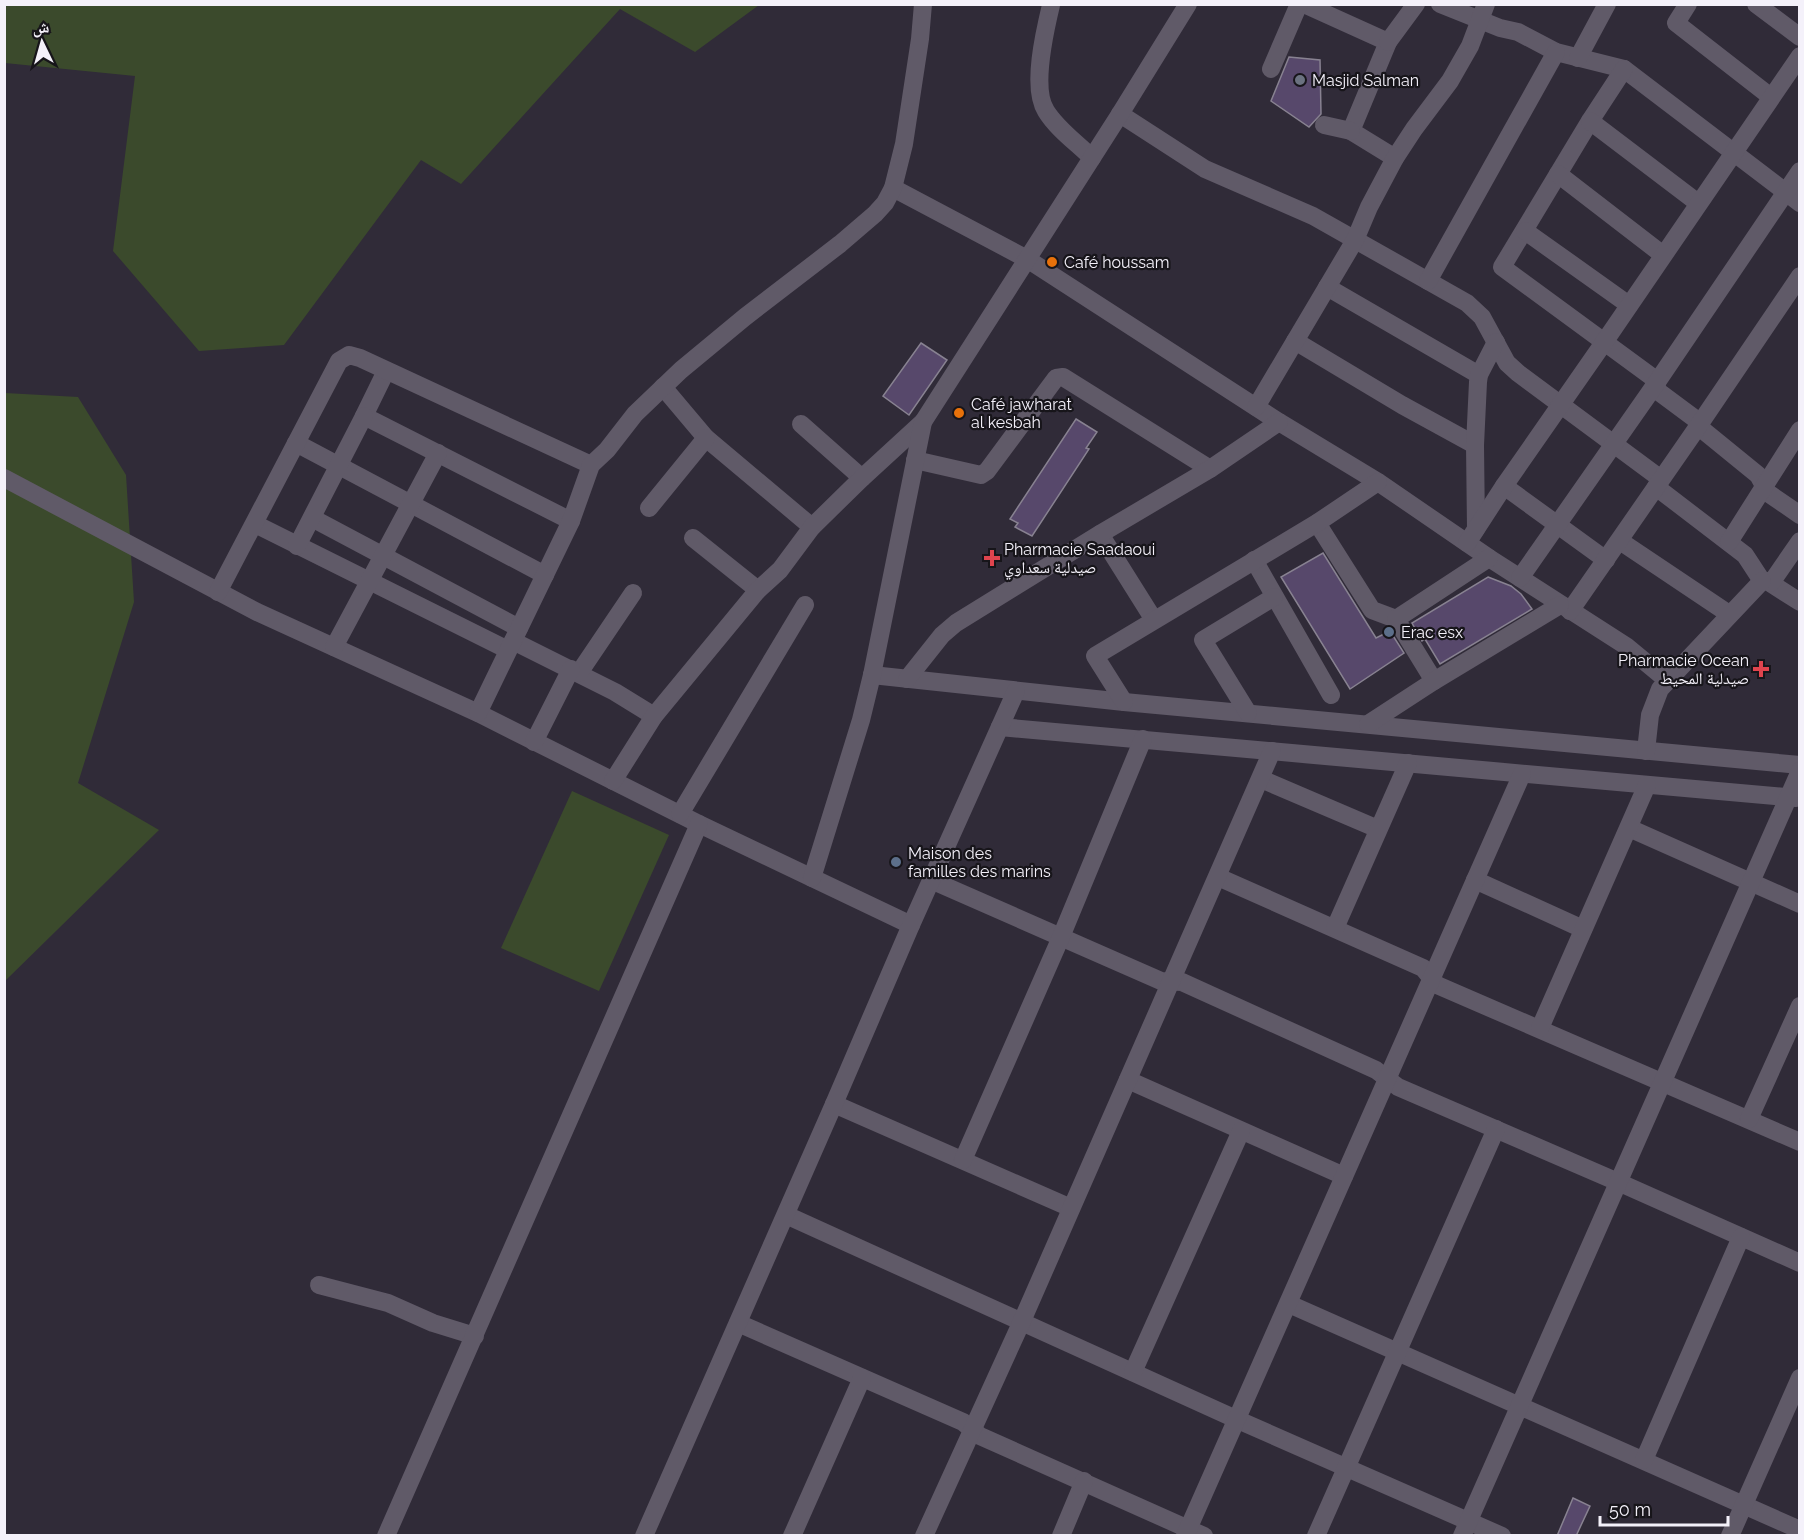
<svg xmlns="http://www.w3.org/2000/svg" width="1804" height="1540" viewBox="0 0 1804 1540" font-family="Raleway,'Noto Naskh Arabic',sans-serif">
  <rect width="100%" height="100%" fill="#302b38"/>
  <g fill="#3b4a2c">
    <polygon points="4,5 5,4 759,5 695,52 620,9 461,184 421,160 284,345 199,351 113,251 135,76 5,63"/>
    <polygon points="5,393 78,397 126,475 134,602 78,783 159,830 5,981"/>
    <polygon points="572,791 669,835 599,991 501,948"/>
  </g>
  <g fill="#57486b" stroke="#888291" stroke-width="1.5">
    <polygon points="1289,57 1320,60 1321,114 1309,127 1271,101"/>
    <polygon points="921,343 947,360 909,415 883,396"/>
    <polygon points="1076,419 1097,432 1086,448 1089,449 1032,536 1015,527 1018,523 1010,519"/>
    <polygon points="1323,553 1376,638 1390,631 1404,653 1350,689 1281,577"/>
    <polygon points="1488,577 1511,586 1521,594 1532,609 1440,664 1425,639 1422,641 1412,623"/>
    <polygon points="1573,1498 1590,1506 1576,1536 1557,1536"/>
  </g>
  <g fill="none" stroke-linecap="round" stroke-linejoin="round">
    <g stroke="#605a68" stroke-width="18">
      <polyline points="1304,4 1388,42 1351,131 1395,158"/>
      <polyline points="1440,4 1500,28 1518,32 1556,52 1624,69 1800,203"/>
      <polyline points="1688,4 1676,23 1771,97"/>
      <polyline points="1756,4 1800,37"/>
      <path d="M1051,5C1045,30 1031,88 1046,111C1057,129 1077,143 1092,158"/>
      <polyline points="1388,42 1416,4"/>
      <polyline points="1578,58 1607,4"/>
      <polyline points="1271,69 1299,4"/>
      <polyline points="1624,69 1590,121 1502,267 1652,377 1659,392 1694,418 1704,431 1758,475 1768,493 1800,515"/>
      <polyline points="1120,114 1205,169 1313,216 1467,303 1482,317 1507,363 1518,373 1661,479"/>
      <polyline points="1590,121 1698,203"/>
      <polyline points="1324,125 1351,131"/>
      <polyline points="1558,174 1663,255"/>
      <polyline points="893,188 1027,259 1279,422 1378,482 1489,558 1626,646 1667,680"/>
      <polyline points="1525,231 1629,305"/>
      <polyline points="1428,281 1556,52"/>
      <polyline points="1327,287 1479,375"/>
      <polyline points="1295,341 1402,405 1475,445"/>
      <polyline points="386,371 364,416 571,521"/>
      <polyline points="663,387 706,438 812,527"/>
      <polyline points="1256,407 1355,240 1369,207 1395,158 1414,129 1450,81 1470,46 1486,4"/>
      <polyline points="801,424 862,478"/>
      <polyline points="296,443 545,575"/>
      <polyline points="915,460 981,475 987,471 1056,378 1063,377 1210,469"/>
      <polyline points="4,478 257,612 478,713 699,824 911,925"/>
      <polyline points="1504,486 1606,560"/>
      <polyline points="1656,487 1745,555 1762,581 1767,581 1800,602"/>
      <polyline points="649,508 706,438"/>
      <polyline points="312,518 519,628"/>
      <polyline points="1317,523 1372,610 1396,619 1434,681"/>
      <polyline points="255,524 508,650"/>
      <polyline points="1476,529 1475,445 1478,382 1479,375 1496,342"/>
      <polyline points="1100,534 1154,620"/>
      <polyline points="693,538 758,590"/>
      <polyline points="1620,541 1729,614"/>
      <polyline points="1729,542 1800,430"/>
      <polyline points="1467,543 1504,486 1605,341 1800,56"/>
      <polyline points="297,546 364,416"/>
      <polyline points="1254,560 1331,695"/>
      <polyline points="1520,578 1655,385 1800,171"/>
      <polyline points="1771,583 1800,541"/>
      <polyline points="218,592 339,361 349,355 360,358 591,465"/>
      <polyline points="1570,611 1699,425 1800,276"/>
      <polyline points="1396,619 1489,558"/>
      <polyline points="513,641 615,692 654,716"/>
      <polyline points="334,647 438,453"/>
      <polyline points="579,673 633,593"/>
      <polyline points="872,675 1124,702 1800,765"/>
      <polyline points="907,679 942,635 956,623 1100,534 1210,469 1279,422"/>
      <polyline points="1124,702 1095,656 1317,523 1378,482"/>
      <polyline points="478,713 571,521 591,465 607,450 635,414 681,370 745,317 840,244 875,214 885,203 893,188 904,144 920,39 923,4"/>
      <polyline points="1248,713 1203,640 1274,597"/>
      <polyline points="1368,724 1434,681 1560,605"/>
      <polyline points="1000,727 1796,798"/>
      <polyline points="534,742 571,669"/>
      <polyline points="1646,751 1650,715 1660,689 1762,581"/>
      <polyline points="1261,779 1378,829"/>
      <polyline points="613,781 654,716 758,590 780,570 812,527 862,478 923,422"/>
      <polyline points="680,814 805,605"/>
      <polyline points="1629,828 1800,904"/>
      <polyline points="1218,877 1423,968 1437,985 1800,1142"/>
      <polyline points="812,878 861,720 872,675 923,422 1120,114 1188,4"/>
      <polyline points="931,880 1161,981 1182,982 1376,1070 1398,1087 1618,1182 1800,1263"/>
      <polyline points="1475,880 1583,929"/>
      <polyline points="1335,928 1408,763"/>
      <polyline points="1540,1028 1647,785"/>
      <polyline points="1128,1080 1344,1176"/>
      <polyline points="834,1104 1071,1208"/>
      <polyline points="1749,1119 1800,1006"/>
      <polyline points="963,1160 1061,937 1143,739"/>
      <polyline points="786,1215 1238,1420 1502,1536"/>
      <polyline points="319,1285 388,1303 433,1323 475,1336"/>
      <polyline points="1289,1304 1800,1530"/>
      <polyline points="738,1323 963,1422 980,1436 1204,1536"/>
      <polyline points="1133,1372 1241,1131"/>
      <polyline points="1644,1460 1741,1237"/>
      <polyline points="386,1536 699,824"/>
      <polyline points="644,1536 834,1104 911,925 1016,691"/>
      <polyline points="792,1536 862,1378"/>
      <polyline points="924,1536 1022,1321 1272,751"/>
      <polyline points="1061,1536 1084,1481"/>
      <polyline points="1185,1536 1522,774"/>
      <polyline points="1316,1536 1496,1129"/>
      <polyline points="1462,1536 1800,771"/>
      <polyline points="1730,1536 1800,1378"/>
    </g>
  </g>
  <circle fill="#6b7280" stroke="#17151a" stroke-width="2" cx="1300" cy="80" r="6"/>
  <g fill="#e8710a" stroke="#17151a" stroke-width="2">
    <circle cx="1052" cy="262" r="6"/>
    <circle cx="959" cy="413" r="6"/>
  </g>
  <g fill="#e0444e" stroke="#17151a" stroke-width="2">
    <path d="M989 549h6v6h6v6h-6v6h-6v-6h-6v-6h6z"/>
    <path d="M1758 660h6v6h6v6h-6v6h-6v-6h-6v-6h6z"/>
  </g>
  <g fill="#5c6f8a" stroke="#17151a" stroke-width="2">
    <circle cx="1389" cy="632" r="6"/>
    <circle cx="896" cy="862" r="6"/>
  </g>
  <g text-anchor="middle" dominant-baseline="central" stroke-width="4.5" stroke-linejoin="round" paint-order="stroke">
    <g font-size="16" fill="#f4f1fa" stroke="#17151a" text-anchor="start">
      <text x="1312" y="80">Masjid Salman</text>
      <text x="1064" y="262">Café houssam</text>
      <text x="971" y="404">Café jawharat<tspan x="971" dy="18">al kesbah</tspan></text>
      <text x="1004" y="549">Pharmacie Saadaoui<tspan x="1004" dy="18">صيدلية سعداوي</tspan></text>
      <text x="1401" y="632">Erac esx</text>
      <text x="1749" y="660" text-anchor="end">Pharmacie Ocean<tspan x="1749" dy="18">صيدلية المحيط</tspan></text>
      <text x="908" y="853">Maison des<tspan x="908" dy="18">familles des marins</tspan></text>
    </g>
  </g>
  <rect width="1804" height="1540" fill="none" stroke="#f4f1fa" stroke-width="12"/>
  <g transform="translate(42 42) rotate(355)" stroke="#17151a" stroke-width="4.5" paint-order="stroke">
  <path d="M0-4.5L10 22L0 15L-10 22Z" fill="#f4f1fa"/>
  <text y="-9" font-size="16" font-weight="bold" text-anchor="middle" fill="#f4f1fa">ش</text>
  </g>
  <path d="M1600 1516v9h128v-9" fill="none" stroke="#f4f1fa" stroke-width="3"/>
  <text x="1609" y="1516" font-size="18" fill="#f4f1fa" stroke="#17151a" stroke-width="4.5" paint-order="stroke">50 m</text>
</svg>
